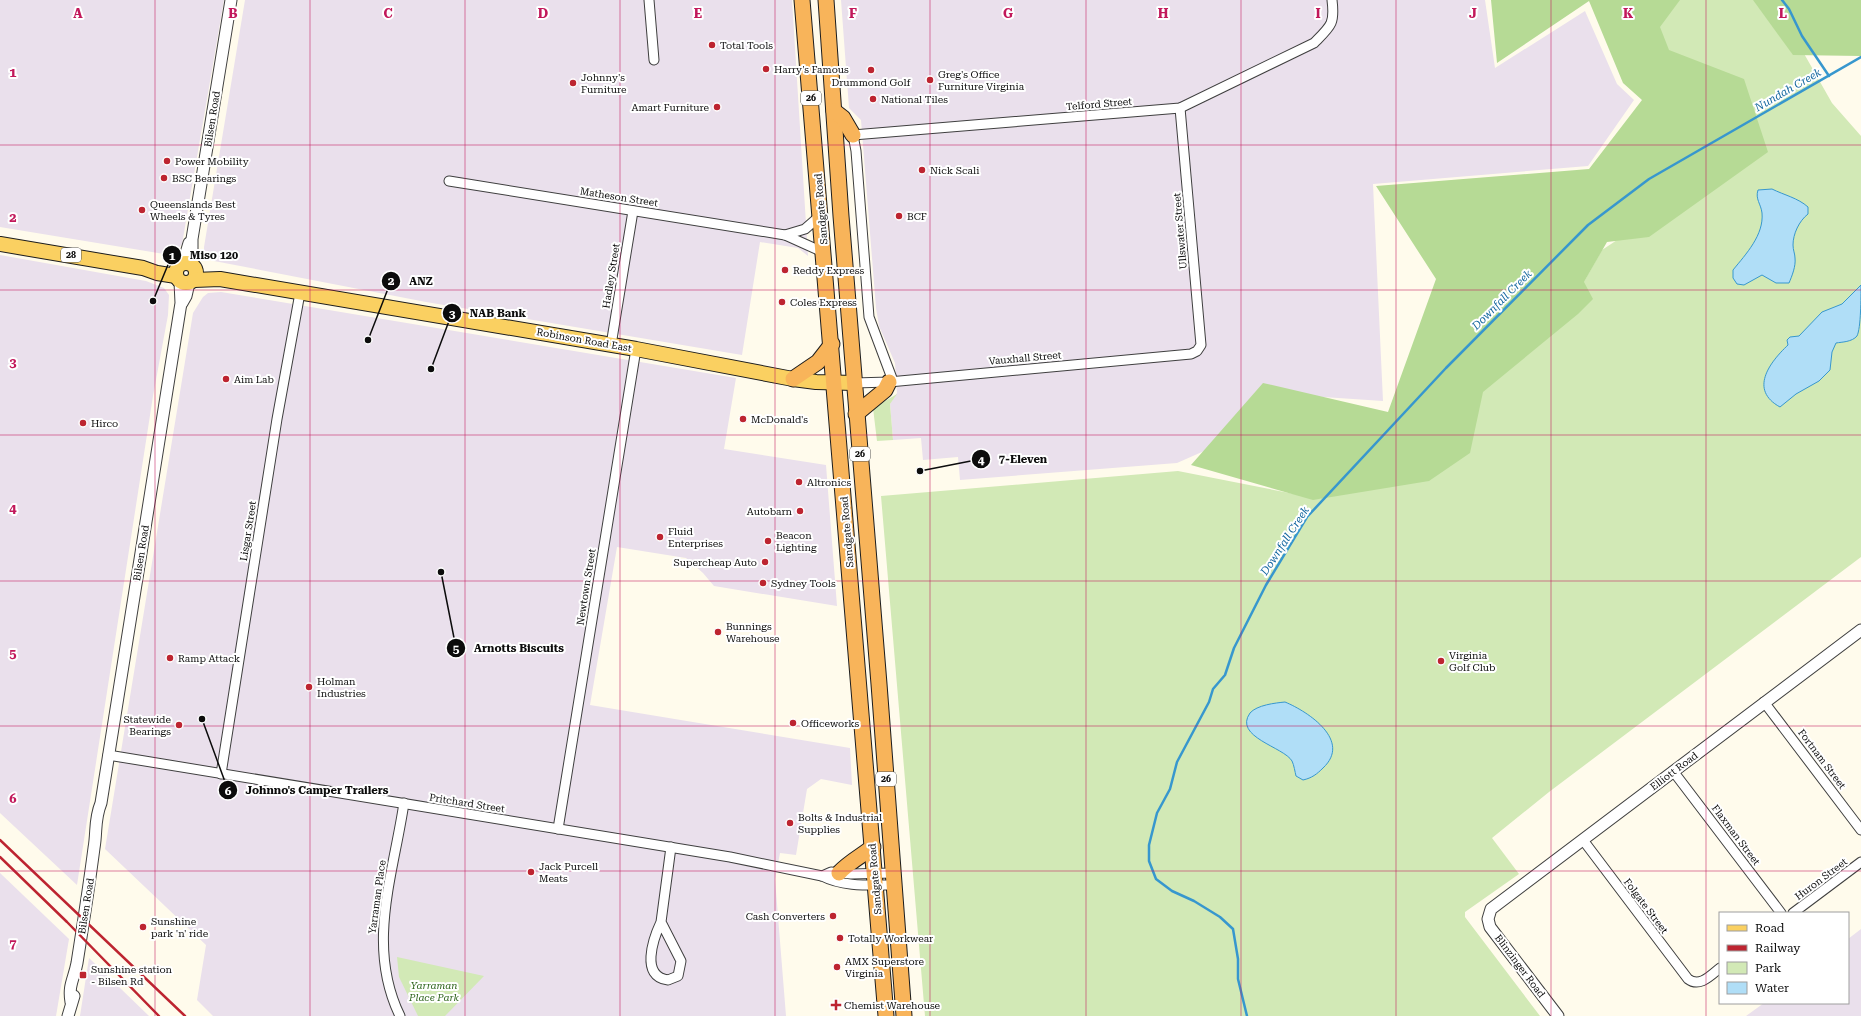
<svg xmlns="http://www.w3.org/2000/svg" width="1861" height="1016" viewBox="0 0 1861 1016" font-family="'Roboto Serif',serif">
  <rect width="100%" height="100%" fill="#fffbec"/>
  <g fill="#eae0ec">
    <polygon points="0,0 224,0 182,244 176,251 164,254 0,227"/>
    <polygon points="245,0 792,0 808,256 798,248 760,242 742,355 426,302 214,261 208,258 204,253 204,247"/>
    <polygon points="841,0 1485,0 1495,68 1585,11 1617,84 1634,100 1588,166 1373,184 1383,401 1293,395 1229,440 1177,463 960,480 958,457 923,460 921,438 893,440 890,404 897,393 895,363 879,326 876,308 861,120 849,108"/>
    <polygon points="0,255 146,281 164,288 169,295 168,315 153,396 77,885 0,813"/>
    <polygon points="221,292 736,378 724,449 826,465 837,606 714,586 703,573 686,558 617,547 590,705 850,748 852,785 821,779 807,789 796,855 780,853 775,879 786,1016 213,1016 197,1000 206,945 105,849 193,313 203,297 208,293"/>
    <polygon points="0,873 69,939 56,1016 0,1016"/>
    <polygon points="1861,929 1861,1016 1746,1016 1764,1003 1848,1003 1848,939"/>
    <polygon points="89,958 149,1016 80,1016"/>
  </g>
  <g fill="#d2e9b6">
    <polygon points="1612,0 1761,0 1794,36 1832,103 1861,136 1861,557 1549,792 1492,838 1519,874 1465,912 1465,917 1540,1016 925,1016 881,496 1178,471 1320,499 1472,370 1561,322 1602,250 1739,159 1663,88"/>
    <polygon points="897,394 890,404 893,440 877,441 873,408"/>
    <polygon points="397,957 484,976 445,1016 418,1016 399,977"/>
  </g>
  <g fill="#b6da95">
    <polygon points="1491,0 1680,0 1660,27 1669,50 1744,79 1768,152 1649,237 1607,242 1584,282 1593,299 1578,314 1483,392 1470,453 1429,481 1313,500 1191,465 1263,383 1388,412 1436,279 1376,186 1589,169 1642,100 1623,83 1589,1 1497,63"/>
    <polygon points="1753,0 1861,0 1861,56 1793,55"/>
  </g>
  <g fill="#b0def7" stroke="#3797ce">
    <path d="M1772,189C1784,195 1798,198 1808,207V214C1799,221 1793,234 1793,245C1793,250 1795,254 1795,258C1796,266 1792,276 1789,283H1776L1762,275L1744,285L1737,284L1733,278V270C1746,254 1764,235 1762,213C1761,204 1755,199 1758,190Z"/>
    <path d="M1861,285C1861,297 1861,328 1857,336C1852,342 1842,342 1836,343L1832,352L1830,370L1819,381L1796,394L1780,407C1749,390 1769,363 1788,345L1787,340L1790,337L1799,336L1822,312L1842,304Z"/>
    <path d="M1285,702C1309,712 1352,741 1323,768C1317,774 1312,778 1303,780L1296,776C1295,772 1294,765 1292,761C1284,747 1233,737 1250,713C1257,705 1275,703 1285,702Z"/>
  </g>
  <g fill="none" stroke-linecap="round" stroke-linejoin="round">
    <g stroke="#3797ce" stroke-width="2.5">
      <polyline points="1782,0 1789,9 1802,36 1829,76"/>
      <polyline points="1247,1016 1238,979 1238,959 1233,929 1220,917 1194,901 1172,891 1156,879 1149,861 1149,845 1157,813 1170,789 1177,762 1209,702 1213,689 1225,675 1234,648 1266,585 1307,517 1446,368 1588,225 1649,179 1861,57"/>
    </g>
    <g stroke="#3f3f3f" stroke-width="11">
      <g id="minor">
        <polyline points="649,0 654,60"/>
        <polyline points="449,181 785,235 825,253"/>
        <polyline points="785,235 805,229 821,215"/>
        <polyline points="611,345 633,211"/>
        <path d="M893,381L869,317L856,151L853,135L1180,108L1314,43C1331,26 1335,24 1332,0"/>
        <polyline points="854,383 889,382 1191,354 1197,351 1201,345 1180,108"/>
        <polyline points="1764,702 1861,830"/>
        <path d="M108,755L730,857L822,876C843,887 870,885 894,885"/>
        <polyline points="1673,771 1781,913"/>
        <polyline points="221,774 277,419 300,293"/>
        <polyline points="558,829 636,349"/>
        <path d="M1583,840L1688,979C1700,988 1711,975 1720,968"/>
        <polyline points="822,876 831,872 851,874 893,873"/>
        <polyline points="1793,913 1861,862"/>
        <path d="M661,922L681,961L678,976L668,980C640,977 653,939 661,922L671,847"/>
        <path d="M400,1016C366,946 393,876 404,803"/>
      </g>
    </g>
    <g stroke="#3f3f3f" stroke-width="13">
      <g id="tertiary">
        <polyline points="183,263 189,243"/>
        <polyline points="192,265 192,239 231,0"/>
        <polyline points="182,303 186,296 189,283"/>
        <path d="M71,1002C68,985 74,979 77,963C83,925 89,887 94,848C97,831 94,820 101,803L181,303L180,282"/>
        <polyline points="68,1016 74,996"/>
        <polyline points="1558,1016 1490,927 1488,919 1491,909 1861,630"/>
      </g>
    </g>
    <g stroke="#1d1d1d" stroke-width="16">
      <g id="primary">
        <polyline points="0,244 143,268 157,273 176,276"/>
        <circle cx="186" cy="273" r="10"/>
        <polyline points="194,280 220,279 636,349 793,379 816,382 854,383"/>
      </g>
    </g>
    <g stroke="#1d1d1d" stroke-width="17">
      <g id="trunk">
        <polyline points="802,0 886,1016"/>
        <polyline points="826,0 841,216 879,684 904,1016"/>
        <polyline points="834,111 843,118 853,135"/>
        <polyline points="793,379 818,362 832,344"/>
        <polyline points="856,414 885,390 889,382"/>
        <path d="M839,873C848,863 861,856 873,847"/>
      </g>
    </g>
    <use href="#minor" stroke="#fff" stroke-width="9"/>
    <use href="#tertiary" stroke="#fff" stroke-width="11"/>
    <use href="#primary" stroke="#fad061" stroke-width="14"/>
    <use href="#trunk" stroke="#f8b45a" stroke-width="15"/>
    <g stroke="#bd2430" stroke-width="2.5">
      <polyline points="0,840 185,1016"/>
      <polyline points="0,857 67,922 159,1016"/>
    </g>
  </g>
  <path fill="none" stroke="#c2185b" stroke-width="1" stroke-opacity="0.55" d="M155,0V1016M310,0V1016M465,0V1016M620,0V1016M775,0V1016M930,0V1016M1086,0V1016M1241,0V1016M1396,0V1016M1551,0V1016M1706,0V1016M0,145H1861M0,290H1861M0,435H1861M0,581H1861M0,726H1861M0,871H1861"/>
  <g fill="#bd2430" stroke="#fff" stroke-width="1.5">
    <circle cx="712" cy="45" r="4"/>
    <circle cx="766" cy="69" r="4"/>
    <circle cx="871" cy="70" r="4"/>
    <circle cx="930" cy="80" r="4"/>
    <circle cx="573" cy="83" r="4"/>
    <circle cx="873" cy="99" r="4"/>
    <circle cx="717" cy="107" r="4"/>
    <circle cx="167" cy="161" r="4"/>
    <circle cx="922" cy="170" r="4"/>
    <circle cx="164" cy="178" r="4"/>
    <circle cx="142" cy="210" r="4"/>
    <circle cx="899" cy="216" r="4"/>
    <circle cx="785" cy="270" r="4"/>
    <circle cx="782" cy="302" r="4"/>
    <circle cx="226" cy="379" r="4"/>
    <circle cx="743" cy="419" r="4"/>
    <circle cx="83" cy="423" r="4"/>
    <circle cx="799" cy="482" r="4"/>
    <circle cx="800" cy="511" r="4"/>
    <circle cx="660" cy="537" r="4"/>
    <circle cx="768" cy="541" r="4"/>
    <circle cx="765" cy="562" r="4"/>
    <circle cx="763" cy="583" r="4"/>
    <circle cx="718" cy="632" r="4"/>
    <circle cx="170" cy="658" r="4"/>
    <circle cx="1441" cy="661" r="4"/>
    <circle cx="309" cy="687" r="4"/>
    <circle cx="793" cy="723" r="4"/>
    <circle cx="179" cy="725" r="4"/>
    <circle cx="790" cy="823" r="4"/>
    <circle cx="531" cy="872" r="4"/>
    <circle cx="833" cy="916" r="4"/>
    <circle cx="143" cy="927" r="4"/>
    <circle cx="840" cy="938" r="4"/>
    <circle cx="837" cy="967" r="4"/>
    <rect x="79" y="971" width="8" height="8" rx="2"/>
    <path d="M834 999h4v4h4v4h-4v4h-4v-4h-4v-4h4z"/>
  </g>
  <g text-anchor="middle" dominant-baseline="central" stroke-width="4" stroke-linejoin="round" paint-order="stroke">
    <g fill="#fff" stroke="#555" stroke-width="1">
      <rect x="801" y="91" width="20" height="14" rx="3"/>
      <rect x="61" y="248" width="20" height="14" rx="3"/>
      <rect x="850" y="447" width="20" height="14" rx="3"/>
      <rect x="876" y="772" width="20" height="14" rx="3"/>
    </g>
    <g font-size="9" font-weight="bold" fill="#0c0c0c">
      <text x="811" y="98">26</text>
      <text x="71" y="255">28</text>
      <text x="860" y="454">26</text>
      <text x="886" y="779">26</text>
    </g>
    <g font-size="10" fill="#0c0c0c" stroke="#fff" text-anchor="start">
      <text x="720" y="45">Total Tools</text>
      <text x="774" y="69">Harry's Famous</text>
      <text x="938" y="74">Greg's Office<tspan x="938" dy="12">Furniture Virginia</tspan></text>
      <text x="581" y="77">Johnny's<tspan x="581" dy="12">Furniture</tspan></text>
      <text x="871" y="82" text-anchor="middle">Drummond Golf</text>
      <text x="881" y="99">National Tiles</text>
      <text x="709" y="107" text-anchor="end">Amart Furniture</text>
      <text x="175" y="161">Power Mobility</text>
      <text x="930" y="170">Nick Scali</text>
      <text x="172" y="178">BSC Bearings</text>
      <text x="150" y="204">Queenslands Best<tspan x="150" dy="12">Wheels &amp; Tyres</tspan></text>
      <text x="907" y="216">BCF</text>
      <text x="793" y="270">Reddy Express</text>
      <text x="790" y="302">Coles Express</text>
      <text x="234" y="379">Aim Lab</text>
      <text x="751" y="419">McDonald's</text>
      <text x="91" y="423">Hirco</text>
      <text x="807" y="482">Altronics</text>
      <text x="792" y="511" text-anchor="end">Autobarn</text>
      <text x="668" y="531">Fluid<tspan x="668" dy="12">Enterprises</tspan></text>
      <text x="776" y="535">Beacon<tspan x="776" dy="12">Lighting</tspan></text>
      <text x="757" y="562" text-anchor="end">Supercheap Auto</text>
      <text x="771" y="583">Sydney Tools</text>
      <text x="726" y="626">Bunnings<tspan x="726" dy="12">Warehouse</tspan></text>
      <text x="1449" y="655">Virginia<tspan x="1449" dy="12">Golf Club</tspan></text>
      <text x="178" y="658">Ramp Attack</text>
      <text x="317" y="681">Holman<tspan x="317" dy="12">Industries</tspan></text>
      <text x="171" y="719" text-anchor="end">Statewide<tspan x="171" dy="12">Bearings</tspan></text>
      <text x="801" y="723">Officeworks</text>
      <text x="798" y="817">Bolts &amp; Industrial<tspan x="798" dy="12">Supplies</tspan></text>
      <text x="539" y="866">Jack Purcell<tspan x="539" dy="12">Meats</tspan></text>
      <text x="825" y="916" text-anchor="end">Cash Converters</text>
      <text x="151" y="921">Sunshine<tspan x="151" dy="12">park 'n' ride</tspan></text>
      <text x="848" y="938">Totally Workwear</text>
      <text x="845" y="961">AMX Superstore<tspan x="845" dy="12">Virginia</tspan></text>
      <text x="91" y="969">Sunshine station<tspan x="91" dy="12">- Bilsen Rd</tspan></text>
      <text x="844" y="1005">Chemist Warehouse</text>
    </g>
    <g font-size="10" fill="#0c0c0c" stroke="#fff">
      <text transform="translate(1099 104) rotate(-5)">Telford Street</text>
      <text transform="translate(212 119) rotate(-81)">Bilsen Road</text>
      <text transform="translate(619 197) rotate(9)">Matheson Street</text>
      <text transform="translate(821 209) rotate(-95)">Sandgate Road</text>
      <text transform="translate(1180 231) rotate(-95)">Ullswater Street</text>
      <text transform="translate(611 276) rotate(-81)">Hadley Street</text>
      <text transform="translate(584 340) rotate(10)">Robinson Road East</text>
      <text transform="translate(1025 358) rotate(-5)">Vauxhall Street</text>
      <text transform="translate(248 531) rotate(-81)">Lisgar Street</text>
      <text transform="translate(847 532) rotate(-95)">Sandgate Road</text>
      <text transform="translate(141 553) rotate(-81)">Bilsen Road</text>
      <text transform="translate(586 587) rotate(-81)">Newtown Street</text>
      <text transform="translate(1822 759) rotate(53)">Fortnam Street</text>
      <text transform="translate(1674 771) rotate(-37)">Elliott Road</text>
      <text transform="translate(467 803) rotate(9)">Pritchard Street</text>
      <text transform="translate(1736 835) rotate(53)">Flaxman Street</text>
      <text transform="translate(875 879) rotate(-95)">Sandgate Road</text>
      <text transform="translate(1821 879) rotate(-37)">Huron Street</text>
      <text transform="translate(377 897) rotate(-82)">Yarraman Place</text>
      <text transform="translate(86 906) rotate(-81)">Bilsen Road</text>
      <text transform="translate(1646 906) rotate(53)">Folgate Street</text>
      <text transform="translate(1520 966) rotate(53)">Blinzinger Road</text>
    </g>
    <g font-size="10" font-style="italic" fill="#2e641c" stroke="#fff">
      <text x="434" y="985">Yarraman<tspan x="434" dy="12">Place Park</tspan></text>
    </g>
    <g font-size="11" font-style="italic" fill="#15679f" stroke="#fff">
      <text transform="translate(1788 90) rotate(-30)">Nundah Creek</text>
      <text transform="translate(1502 300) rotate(-45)">Downfall Creek</text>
      <text transform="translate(1285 541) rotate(-57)">Downfall Creek</text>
    </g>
  </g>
  <g font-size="13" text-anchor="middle" font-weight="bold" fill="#c2185b" stroke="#fff" stroke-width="4" stroke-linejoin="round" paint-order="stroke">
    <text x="78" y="18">A</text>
    <text x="233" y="18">B</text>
    <text x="388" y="18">C</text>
    <text x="543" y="18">D</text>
    <text x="698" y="18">E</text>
    <text x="853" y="18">F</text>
    <text x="1008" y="18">G</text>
    <text x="1163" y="18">H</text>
    <text x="1318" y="18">I</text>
    <text x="1473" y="18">J</text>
    <text x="1628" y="18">K</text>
    <text x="1783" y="18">L</text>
    <text x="13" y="77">1</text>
    <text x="13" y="222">2</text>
    <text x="13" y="367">3</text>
    <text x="13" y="513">4</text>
    <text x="13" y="658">5</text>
    <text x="13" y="803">6</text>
    <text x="13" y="948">7</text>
  </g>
  <path fill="none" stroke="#0c0c0c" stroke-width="1.5" d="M153 301L172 255M368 340L391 281M431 369L452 313M920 471L981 459M441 572L456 648M202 719L228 790"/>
  <g fill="#0c0c0c" stroke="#fff" stroke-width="1.5">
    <circle cx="153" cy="301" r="4"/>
    <circle cx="368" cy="340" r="4"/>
    <circle cx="431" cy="369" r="4"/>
    <circle cx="920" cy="471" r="4"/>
    <circle cx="441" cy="572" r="4"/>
    <circle cx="202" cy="719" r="4"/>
    <circle cx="172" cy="255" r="10"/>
    <circle cx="391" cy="281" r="10"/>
    <circle cx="452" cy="313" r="10"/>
    <circle cx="981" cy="459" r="10"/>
    <circle cx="456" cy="648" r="10"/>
    <circle cx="228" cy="790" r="10"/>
  </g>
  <g font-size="12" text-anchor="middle" font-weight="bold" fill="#fff">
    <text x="172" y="260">1</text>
    <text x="391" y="285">2</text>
    <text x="452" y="318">3</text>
    <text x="981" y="464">4</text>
    <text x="456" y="653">5</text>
    <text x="228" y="795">6</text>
  </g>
  <g font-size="11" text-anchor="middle" font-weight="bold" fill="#0c0c0c" stroke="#fff" stroke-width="4" stroke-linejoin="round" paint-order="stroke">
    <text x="214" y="259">Miso 120</text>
    <text x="421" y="285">ANZ</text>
    <text x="498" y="317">NAB Bank</text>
    <text x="1023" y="463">7-Eleven</text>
    <text x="519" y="652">Arnotts Biscuits</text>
    <text x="317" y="794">Johnno's Camper Trailers</text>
  </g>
  <rect x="1719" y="912" width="130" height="92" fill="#ffffff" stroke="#9e9e9e"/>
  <rect x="1727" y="925" width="20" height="6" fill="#fad061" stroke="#9e9e9e"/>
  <text x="1755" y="932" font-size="12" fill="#0c0c0c">Road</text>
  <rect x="1727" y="945" width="20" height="6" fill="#bd2430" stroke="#9e9e9e"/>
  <text x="1755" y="952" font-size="12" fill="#0c0c0c">Railway</text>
  <rect x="1727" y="962" width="20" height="12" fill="#d2e9b6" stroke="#9e9e9e"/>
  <text x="1755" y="972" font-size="12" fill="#0c0c0c">Park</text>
  <rect x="1727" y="982" width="20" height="12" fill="#b0def7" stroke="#9e9e9e"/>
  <text x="1755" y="992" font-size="12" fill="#0c0c0c">Water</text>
</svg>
